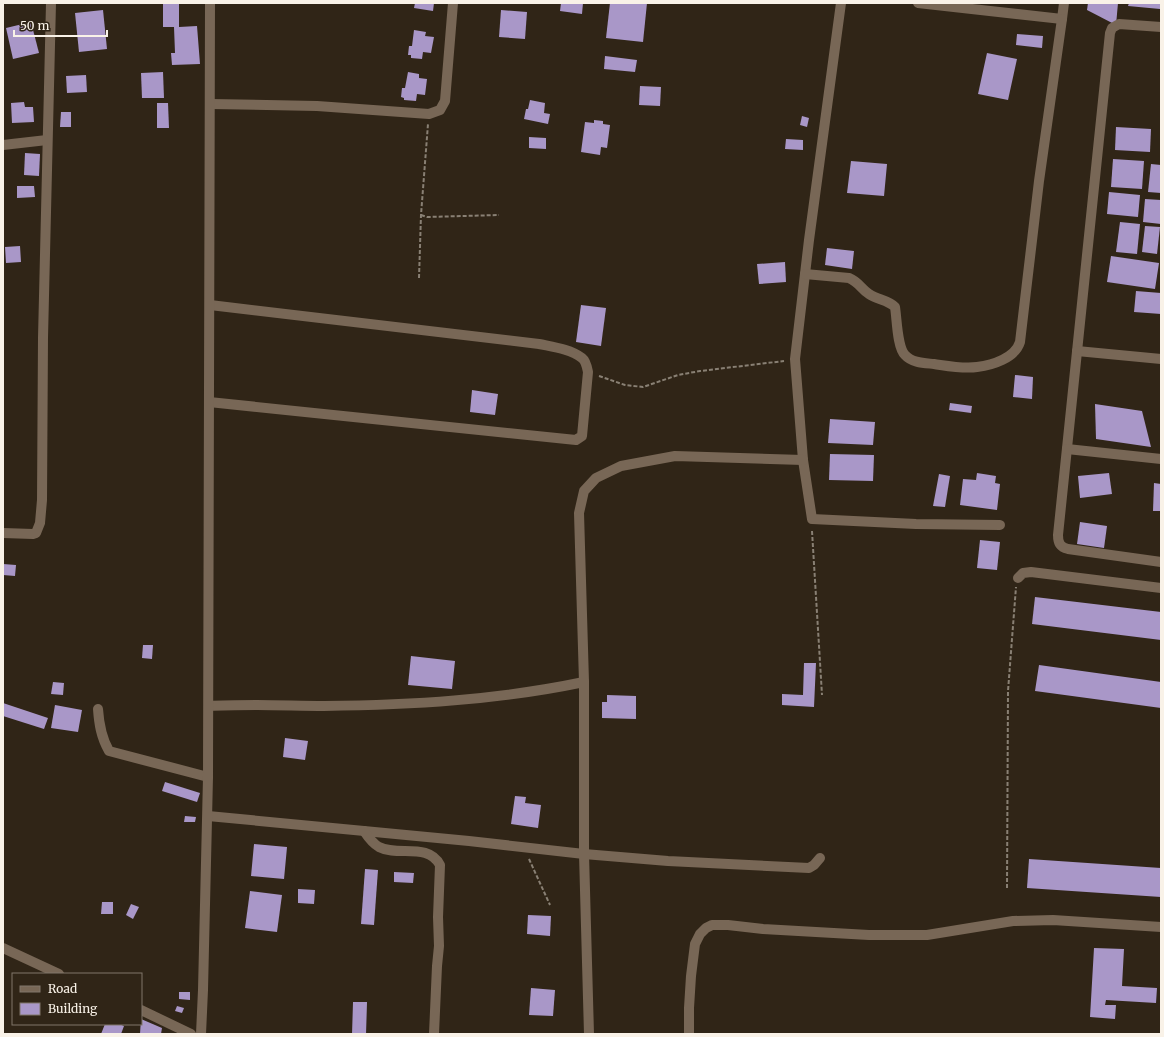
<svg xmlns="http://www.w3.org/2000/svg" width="1164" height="1037" viewBox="0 0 1164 1037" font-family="Merriweather,serif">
  <rect width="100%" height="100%" fill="#302517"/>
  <g fill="#a997c8">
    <polygon points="163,3 179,3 179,27 197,26 200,64 172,65 171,53 175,53 174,27 163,27"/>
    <polygon points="415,3 434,3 433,11 414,8"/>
    <polygon points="561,3 583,3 582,14 560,11"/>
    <polygon points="610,3 647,3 643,42 606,38"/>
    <polygon points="1088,3 1118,3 1116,25 1087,10"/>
    <polygon points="1129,3 1160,3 1160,9 1128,6"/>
    <polygon points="103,10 107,49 79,52 75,13"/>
    <polygon points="501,10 527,12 525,39 499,37"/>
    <polygon points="31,22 39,53 13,59 6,28"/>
    <polygon points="414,30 426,32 425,36 434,37 431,53 423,52 422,59 411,58 411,55 408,55 409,46 412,46"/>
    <polygon points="1017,34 1043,36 1042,48 1016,45"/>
    <polygon points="987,53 1017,59 1008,100 978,94"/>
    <polygon points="605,56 637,60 635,72 604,69"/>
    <polygon points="163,72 164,98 142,98 141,73"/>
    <polygon points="408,72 419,74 419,78 427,79 425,95 417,94 416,101 404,100 404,98 401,97 402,88 405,88"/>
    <polygon points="86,75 87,92 67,93 66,76"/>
    <polygon points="640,86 661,87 660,106 639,105"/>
    <polygon points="530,100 545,103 544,113 550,114 548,124 524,119 526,109 528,109"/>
    <polygon points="24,102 25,107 33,107 34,122 12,123 11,103"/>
    <polygon points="157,103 168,103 169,128 157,128"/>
    <polygon points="61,112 71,112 71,127 60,127"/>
    <polygon points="802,116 809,118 807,127 800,125"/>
    <polygon points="594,120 603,121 603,124 610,125 607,148 601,147 600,155 581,152 585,122 594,123"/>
    <polygon points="1116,127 1151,129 1150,152 1115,150"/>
    <polygon points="529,137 546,138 546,149 529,148"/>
    <polygon points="786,139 803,140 803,150 785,149"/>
    <polygon points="25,153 40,154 39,176 24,175"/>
    <polygon points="1113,159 1144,161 1142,189 1111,187"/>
    <polygon points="851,161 887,164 884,196 847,193"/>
    <polygon points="1151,164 1161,165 1161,193 1148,192"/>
    <polygon points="17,186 34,186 35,197 17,198"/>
    <polygon points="1109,192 1140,195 1138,217 1107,214"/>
    <polygon points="1145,199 1161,200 1161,224 1143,222"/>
    <polygon points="1120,222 1140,224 1137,254 1116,252"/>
    <polygon points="1145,226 1160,227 1157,254 1142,252"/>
    <polygon points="20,246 21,262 6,263 5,247"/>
    <polygon points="827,248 854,251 852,269 825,265"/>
    <polygon points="1111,256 1159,263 1155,289 1107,282"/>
    <polygon points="785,262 786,282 759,284 757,264"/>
    <polygon points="1136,291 1161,293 1161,314 1134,312"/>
    <polygon points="581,305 606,308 601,346 576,342"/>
    <polygon points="1015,375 1033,377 1032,399 1013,397"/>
    <polygon points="472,390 498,394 495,415 470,412"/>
    <polygon points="950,403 972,406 971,413 949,410"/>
    <polygon points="1095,404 1142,411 1151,447 1096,439"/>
    <polygon points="830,419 875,422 873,445 828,443"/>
    <polygon points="830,454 874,455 873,481 829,480"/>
    <polygon points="977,473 996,476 995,483 1000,484 997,510 960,505 963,479 976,480"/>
    <polygon points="1109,473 1112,494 1080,498 1078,476"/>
    <polygon points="939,474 950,476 945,507 933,506"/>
    <polygon points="1154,483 1161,484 1161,511 1153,511"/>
    <polygon points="1080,522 1107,526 1104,548 1077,544"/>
    <polygon points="980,540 1000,542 997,570 977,568"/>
    <polygon points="3,564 16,565 15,576 3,575"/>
    <polygon points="1035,597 1161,612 1161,640 1032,624"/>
    <polygon points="143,645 153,645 152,659 142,658"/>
    <polygon points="411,656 455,661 452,689 408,685"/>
    <polygon points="804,663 816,663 814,707 782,705 782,694 803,695"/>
    <polygon points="1039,665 1161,682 1161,708 1035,691"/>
    <polygon points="53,682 64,683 63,695 51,694"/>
    <polygon points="607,695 636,696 636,719 602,718 602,702 607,702"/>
    <polygon points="3,703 48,718 44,729 3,716"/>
    <polygon points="55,705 82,710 78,732 51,728"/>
    <polygon points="285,738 308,741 305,760 283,757"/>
    <polygon points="165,782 200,793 197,802 162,791"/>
    <polygon points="515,796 526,797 525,803 541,805 538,828 511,824"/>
    <polygon points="185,816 196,817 195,822 184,822"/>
    <polygon points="254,844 287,847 284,879 251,876"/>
    <polygon points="1029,859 1161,868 1161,897 1027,888"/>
    <polygon points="365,869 378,870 374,925 361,924"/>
    <polygon points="394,872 414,873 413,883 394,882"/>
    <polygon points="298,889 315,890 314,904 298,903"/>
    <polygon points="250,891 282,895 277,932 245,928"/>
    <polygon points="102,902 113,902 113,914 101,914"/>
    <polygon points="131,904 139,907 133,919 126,915"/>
    <polygon points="528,915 551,916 550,936 527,934"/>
    <polygon points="1094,948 1124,949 1122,986 1157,988 1156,1003 1106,1000 1105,1005 1116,1005 1115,1019 1090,1017"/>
    <polygon points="531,988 555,990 553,1016 529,1015"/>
    <polygon points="179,992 190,992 190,1000 179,999"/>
    <polygon points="353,1002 367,1002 366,1034 352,1034"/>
    <polygon points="177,1006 184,1008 182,1013 175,1011"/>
    <polygon points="141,1019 162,1028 161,1034 140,1034"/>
    <polygon points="105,1024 119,1024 124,1026 121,1034 101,1034"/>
  </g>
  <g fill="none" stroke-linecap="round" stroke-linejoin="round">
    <g stroke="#898074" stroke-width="2" stroke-dasharray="4 2" stroke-linecap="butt">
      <polyline points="421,215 427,217 499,215"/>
      <polyline points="419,278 421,215 428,124"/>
      <polyline points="599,376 625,385 643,387 678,375 700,371 784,361"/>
      <polyline points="812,531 822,695"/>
      <polyline points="529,859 550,905"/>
      <polyline points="1007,888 1008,691 1016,587"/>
    </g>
    <g stroke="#786756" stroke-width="10">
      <polyline points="841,3 809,240 795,359 803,460 812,519 916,524 1000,525"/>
      <polyline points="918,3 1062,19 1064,3"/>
      <path d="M1161,27L1119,24L1112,28L1110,33L1058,535C1058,543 1060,547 1068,549L1161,562"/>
      <polyline points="211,104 317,106 429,114 440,110 445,101 453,3"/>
      <polyline points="3,145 47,140"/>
      <path d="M805,274L849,278C859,282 861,289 869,294C878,300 888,300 895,307C897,319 897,347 905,355C912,363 925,363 934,364C948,366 963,369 977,367C993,365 1015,358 1020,342L1039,181L1062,19"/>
      <polyline points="1077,351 1161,359"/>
      <path d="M209,402L576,440L582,436L588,372C587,367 586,361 582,358C570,349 553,347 539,344L210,305"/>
      <polyline points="1067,449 1161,459"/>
      <polyline points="3,533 33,534 36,533 40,523 42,500 43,338 51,3"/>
      <polyline points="1018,578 1023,573 1031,572 1161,588"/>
      <path d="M209,706C225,705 241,705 257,705C280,705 302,706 324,706C411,705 498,700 584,682"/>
      <path d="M98,709C99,724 101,737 109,751L208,777"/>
      <polyline points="208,816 469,841 584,854 668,861 809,868 814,865 820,858"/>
      <path d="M364,831C368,837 372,843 379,847C398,857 428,842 440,865L438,917L439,946L437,966L434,1034"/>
      <polyline points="3,948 59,974"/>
      <polyline points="141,1010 191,1034"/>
      <polyline points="201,1034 203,990 208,777 210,3"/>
      <polyline points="589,1034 584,854 584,682 579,513 584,491 596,478 621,466 675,456 803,460"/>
      <polyline points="689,1034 689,1008 691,976 695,944 700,934 706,928 712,925 728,925 763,929 869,935 927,935 1013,921 1053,920 1161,927"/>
    </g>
  </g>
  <rect width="1164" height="1037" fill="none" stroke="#f9f2e8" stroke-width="8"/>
  <rect x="12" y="973" width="130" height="52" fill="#302517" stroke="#80776b"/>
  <rect x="20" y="986" width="20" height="6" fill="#786756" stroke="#80776b"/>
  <text x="48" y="993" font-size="12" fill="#f9f2e8">Road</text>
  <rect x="20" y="1003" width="20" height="12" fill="#a997c8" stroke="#80776b"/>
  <text x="48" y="1013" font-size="12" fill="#f9f2e8">Building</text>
  <path d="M14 30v6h93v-6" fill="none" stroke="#f9f2e8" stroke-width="2"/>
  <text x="20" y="30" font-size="12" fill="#f9f2e8" stroke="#302517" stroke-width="3" paint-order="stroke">50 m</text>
</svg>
